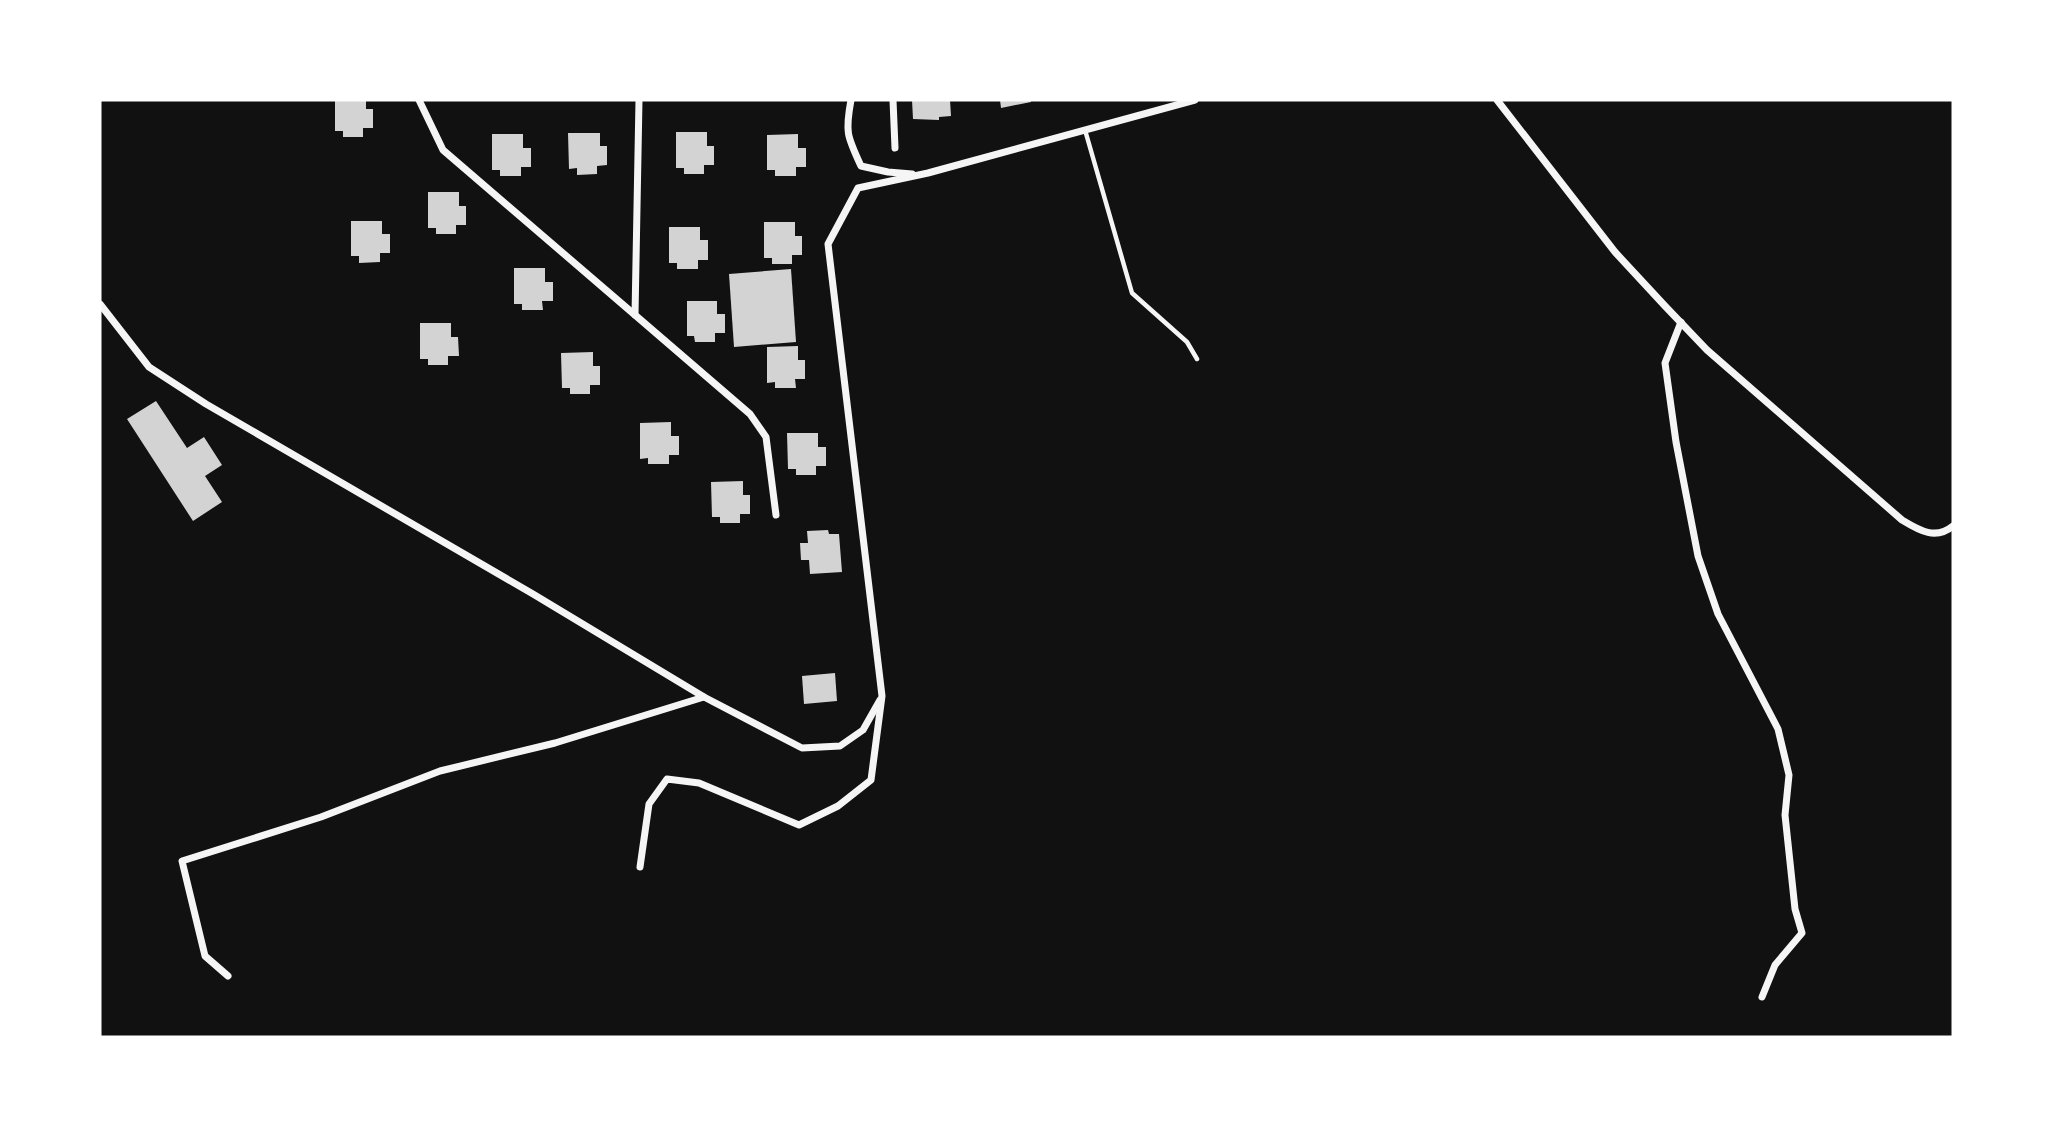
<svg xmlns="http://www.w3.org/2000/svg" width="2053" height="1137" viewBox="0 0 2053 1137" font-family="'DejaVu Sans',sans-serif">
  <rect width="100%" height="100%" fill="#111"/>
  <g fill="#d3d3d3">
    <polygon points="335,100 366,100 366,109 373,109 373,128 363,128 363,137 343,137 343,131 335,131"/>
    <polygon points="912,100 950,100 951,116 939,117 939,120 913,119"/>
    <polygon points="1000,100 1031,100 1031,102 1001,108"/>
    <polygon points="676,132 707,132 707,146 714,146 714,165 704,165 704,174 684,174 684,168 676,168"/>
    <polygon points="568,133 600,133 600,146 607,146 607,165 597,166 597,174 577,175 577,168 569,169"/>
    <polygon points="492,134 523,134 523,148 531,148 531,167 521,167 521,176 500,176 500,170 492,170"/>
    <polygon points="798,134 798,148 806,148 806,167 796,167 796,176 775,176 775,170 767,170 767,135"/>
    <polygon points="428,192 459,192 459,206 466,206 466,225 456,225 456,234 436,234 436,228 428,228"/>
    <polygon points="351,221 382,221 382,234 390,234 390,253 380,253 380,262 359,263 359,256 351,256"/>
    <polygon points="764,222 795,222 795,236 802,236 802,255 792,255 792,264 772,264 772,258 764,258"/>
    <polygon points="669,227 700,227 700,240 708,240 708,260 698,260 698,269 677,269 677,263 669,263"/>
    <polygon points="514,268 545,268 545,282 553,282 553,301 542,301 543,310 522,310 522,304 514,304"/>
    <polygon points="791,269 796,342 734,347 729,274"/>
    <polygon points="687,301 717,301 717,314 725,314 725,333 715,333 715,342 695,342 694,336 687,336"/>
    <polygon points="420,323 451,323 451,337 458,337 459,356 448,356 448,365 428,365 428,359 420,359"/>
    <polygon points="798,346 798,360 805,360 805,379 795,379 796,388 775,388 775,382 767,383 767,347"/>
    <polygon points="593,352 593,366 600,366 600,385 590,385 590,394 570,394 570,388 562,388 561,353"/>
    <polygon points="156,401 187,448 204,437 222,465 205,476 222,502 193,521 127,419"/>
    <polygon points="671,422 671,436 679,436 679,455 669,455 669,464 648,464 648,458 640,459 640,423"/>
    <polygon points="787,433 818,433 818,447 826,447 826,466 816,466 816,475 796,475 796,469 788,469"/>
    <polygon points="743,481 743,495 750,495 750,514 740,514 740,523 720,523 720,517 712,517 711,482"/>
    <polygon points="828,530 829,534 839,534 842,572 810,574 809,560 801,560 800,543 808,543 807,531"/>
    <polygon points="835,673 837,701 804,704 802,676"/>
  </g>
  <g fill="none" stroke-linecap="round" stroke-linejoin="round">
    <polyline stroke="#f5f5f5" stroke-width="4.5" points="1085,130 1132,293 1187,342 1197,359"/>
    <g stroke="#f5f5f5" stroke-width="7">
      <polyline points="419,100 443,150 635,315"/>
      <polyline points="639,100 635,315 750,414 766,437 776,515"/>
      <path d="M851,100C845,132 847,136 861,166L888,172L912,174"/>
      <polyline points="893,100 895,148"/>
      <path d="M1497,100L1615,252L1665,306L1707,350L1902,520C1920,531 1936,540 1953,526"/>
      <polyline points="100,304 149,367 206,404 533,594 704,697 802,748 840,746 863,730 880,700"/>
      <polyline points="1681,322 1665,363 1676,442 1698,556 1718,614 1778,729 1789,775 1785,815 1795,909 1802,933 1775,965 1762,997"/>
      <polyline points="640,867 649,804 667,779 699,783 799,825 838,806 871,780 882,696 828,244 858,188 928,173 1195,100"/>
      <polyline points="228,976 205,956 182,861 321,817 440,771 555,743 704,697"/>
    </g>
  </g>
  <rect width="2053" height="1137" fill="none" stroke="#ffffff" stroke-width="203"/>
</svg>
